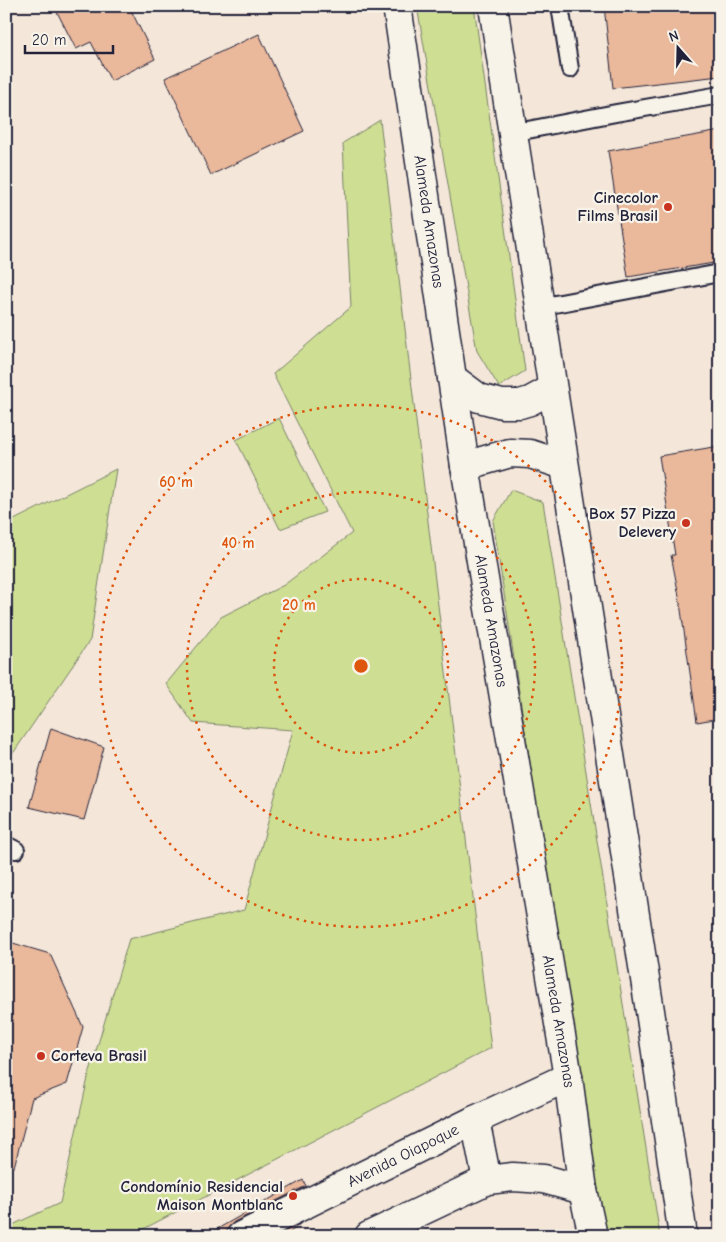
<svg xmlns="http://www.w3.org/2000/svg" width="726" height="1242" viewBox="0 0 726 1242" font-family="'Comic Neue',sans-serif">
  <rect width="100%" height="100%" fill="#f4e7d9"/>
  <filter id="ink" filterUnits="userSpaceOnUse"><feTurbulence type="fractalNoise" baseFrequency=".02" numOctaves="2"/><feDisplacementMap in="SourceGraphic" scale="10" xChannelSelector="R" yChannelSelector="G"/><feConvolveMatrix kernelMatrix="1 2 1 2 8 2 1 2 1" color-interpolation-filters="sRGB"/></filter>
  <g filter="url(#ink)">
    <g fill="#cedf93" stroke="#788067">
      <polygon points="417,6 474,6 525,371 499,387 477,351"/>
      <polygon points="380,120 491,1048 130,1236 6,1236 6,1228 60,1203 88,1078 129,939 244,910 293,730 193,723 166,684 221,617 284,585 352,533 273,374 351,307 343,143"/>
      <polygon points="279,418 325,512 280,529 236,440"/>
      <polygon points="116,469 90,640 14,752 6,752 6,524"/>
      <polygon points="511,490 543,502 660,1236 602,1236 493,521"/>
    </g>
    <g fill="#eab89b" stroke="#22223b">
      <polygon points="54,6 129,6 155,59 111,81 91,42 76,49"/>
      <polygon points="604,6 720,6 720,76 613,88"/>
      <polygon points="259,34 304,131 211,175 165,78"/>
      <polygon points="720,131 720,262 628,277 608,151"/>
      <polygon points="720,446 720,718 697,722 679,596 671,555 675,555 659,456"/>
      <polygon points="51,728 104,747 84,820 29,807"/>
      <polygon points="6,941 50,954 83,1027 67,1084 32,1098 14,1167 6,1166"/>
      <polygon points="303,1180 306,1186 234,1222 228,1228 225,1236 205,1236"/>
      <polygon points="301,1223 286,1236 277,1236"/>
    </g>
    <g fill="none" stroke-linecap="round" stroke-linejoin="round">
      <g stroke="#22223b" stroke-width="20">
        <g id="service">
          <polyline points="560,6 570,69"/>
          <polyline points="512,133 616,113 720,95"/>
          <polyline points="539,307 720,273"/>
          <polyline points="6,845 16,850"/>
        </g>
      </g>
      <g stroke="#22223b" stroke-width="31">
        <g id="minor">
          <polyline points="475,1120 487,1180"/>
          <path id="s1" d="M241,1236L475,1120L568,1077"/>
          <polyline points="369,1236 487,1180 513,1177 544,1179 583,1190"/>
        </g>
      </g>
      <g stroke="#22223b" stroke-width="31">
        <g id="secondary">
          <path id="s2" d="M397,6L465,466L568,1077L583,1190L593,1236"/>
          <polyline points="493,6 650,1011 683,1236"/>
          <polyline points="452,378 479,398 502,404 520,404 530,401 552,389"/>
          <polyline points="465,466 510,453 530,454 564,465"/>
        </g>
      </g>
      <use href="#service" stroke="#f7f3e8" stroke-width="16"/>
      <use href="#minor" stroke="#f7f3e8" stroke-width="28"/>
      <use href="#secondary" stroke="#f7f3e8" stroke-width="28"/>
    </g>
  </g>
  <g fill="none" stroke="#de560e" stroke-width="2.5" stroke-dasharray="2.5 5">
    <circle cx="361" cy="666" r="87"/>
    <circle cx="361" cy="666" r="174"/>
    <circle cx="361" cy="666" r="261"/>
  </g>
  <g fill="#c8321e" stroke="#f7f3e8" stroke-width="2">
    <circle cx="668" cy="207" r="5"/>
    <circle cx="686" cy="523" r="5"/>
    <circle cx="41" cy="1056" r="5"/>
    <circle cx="293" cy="1196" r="5"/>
  </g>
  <g text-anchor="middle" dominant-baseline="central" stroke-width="4.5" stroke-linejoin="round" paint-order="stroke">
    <g font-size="16" font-weight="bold" fill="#22223b" stroke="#f7f3e8" text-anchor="end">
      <text x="658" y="198">Cinecolor<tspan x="658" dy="18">Films Brasil</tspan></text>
      <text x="676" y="514">Box 57 Pizza<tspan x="676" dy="18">Delevery</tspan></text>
      <text x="51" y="1056" text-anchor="start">Corteva Brasil</text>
      <text x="283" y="1187">Condomínio Residencial<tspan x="283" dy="18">Maison Montblanc</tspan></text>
    </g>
    <g font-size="16" fill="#22223b" stroke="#f7f3e8">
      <text stroke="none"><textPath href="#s2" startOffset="218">Alameda Amazonas</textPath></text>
      <text stroke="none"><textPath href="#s2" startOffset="622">Alameda Amazonas</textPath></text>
      <text stroke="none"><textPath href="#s2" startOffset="1028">Alameda Amazonas</textPath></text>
      <text stroke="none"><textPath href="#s1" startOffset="181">Avenida Oiapoque</textPath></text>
    </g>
  </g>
  <circle cx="361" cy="666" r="8" fill="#de560e" stroke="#f7f3e8" stroke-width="2.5"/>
  <g font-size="15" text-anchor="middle" font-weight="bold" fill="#de560e" stroke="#f7f3e8" stroke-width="4.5" stroke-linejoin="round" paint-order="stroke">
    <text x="176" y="487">60 m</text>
    <text x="238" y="548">40 m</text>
    <text x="299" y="610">20 m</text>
  </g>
  <rect width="726" height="1242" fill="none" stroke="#f7f3e8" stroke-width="25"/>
  <rect x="12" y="12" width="701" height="1217" fill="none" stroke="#22223b" stroke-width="2" filter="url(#ink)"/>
  <g transform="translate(678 48) rotate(340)" stroke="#f7f3e8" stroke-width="4" paint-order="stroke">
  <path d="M0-4L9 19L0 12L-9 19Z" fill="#22223b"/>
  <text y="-8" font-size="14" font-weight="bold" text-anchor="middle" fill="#22223b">N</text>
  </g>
  <path d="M25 45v8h88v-8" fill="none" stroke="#22223b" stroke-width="2.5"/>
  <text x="32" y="45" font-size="15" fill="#22223b" stroke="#f7f3e8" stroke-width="4" paint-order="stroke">20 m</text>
</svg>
